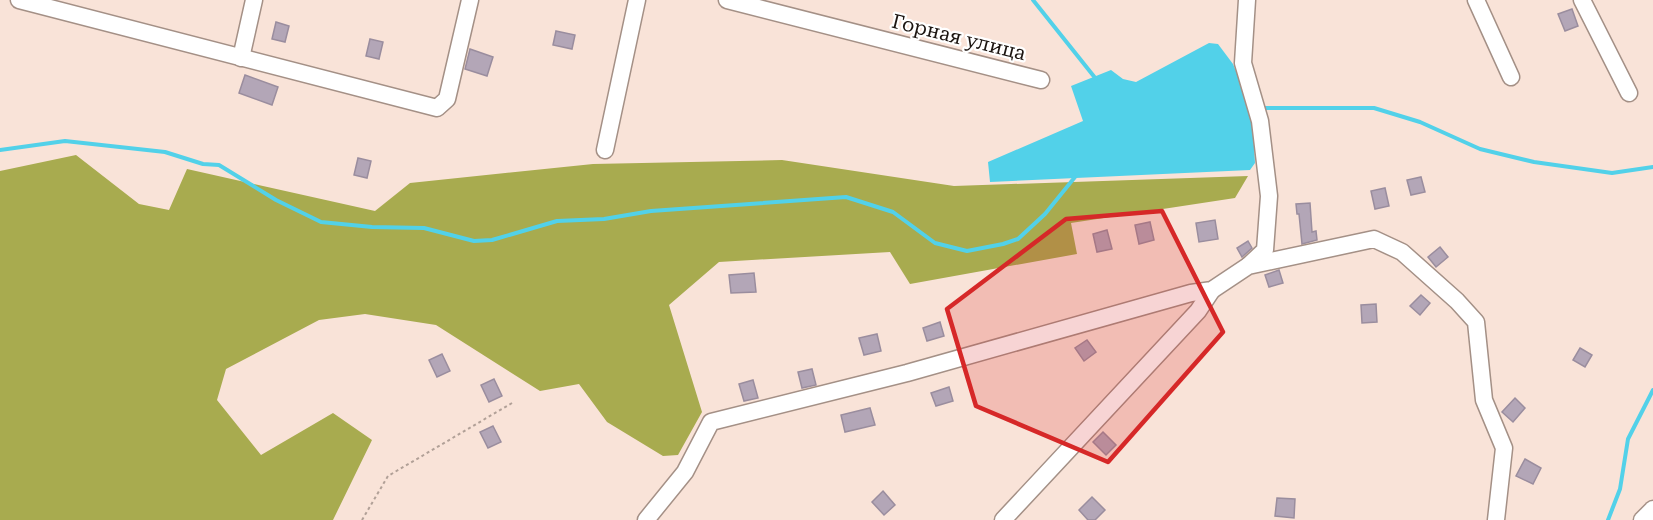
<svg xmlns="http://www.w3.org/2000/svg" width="1653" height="520" viewBox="0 0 1653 520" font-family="'Roboto Serif',serif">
  <rect width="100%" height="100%" fill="#f9e3d8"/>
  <polygon fill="#a8ab4f" points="76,155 139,204 169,210 187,169 375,211 410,183 593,164 782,160 954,186 1248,176 1235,198 1071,223 1077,254 910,284 890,252 719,262 669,305 702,412 678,455 663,456 607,422 579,384 540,391 436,325 365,314 319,320 226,369 217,400 261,455 333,413 372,440 333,520 0,520 0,171"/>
  <polygon fill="#52d1e9" points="1209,43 1218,44 1233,64 1252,111 1255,163 1250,170 990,182 988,162 1083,121 1071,86 1111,70 1123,79 1136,82"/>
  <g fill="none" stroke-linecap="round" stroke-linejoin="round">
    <g stroke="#52d1e9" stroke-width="4">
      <polyline points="1033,0 1096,79"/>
      <polyline points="1265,108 1374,108 1420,122 1480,149 1534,162 1612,173 1653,167"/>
      <polyline points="0,150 65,141 165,152 203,164 219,165 276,200 321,222 372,227 424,228 474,241 492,240 557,221 604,219 651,211 846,197 893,212 935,243 967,251 1003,244 1018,239 1045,214 1075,177"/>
      <polyline points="1608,520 1620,489 1628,439 1653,390"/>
    </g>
  </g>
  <g fill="#b3a6b7" stroke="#9a8d9e" stroke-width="1.5">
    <polygon points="1572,9 1578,26 1565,31 1558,14"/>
    <polygon points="276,22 289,26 285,42 272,39"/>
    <polygon points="556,31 575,35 572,49 553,45"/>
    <polygon points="370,39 383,42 379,59 366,56"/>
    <polygon points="470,49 493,57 487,76 465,69"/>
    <polygon points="245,75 278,87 272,105 239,93"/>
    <polygon points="358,158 371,161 367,178 354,175"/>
    <polygon points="1421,177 1425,192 1411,195 1407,180"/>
    <polygon points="1385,188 1389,206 1375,209 1371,191"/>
    <polygon points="1310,203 1312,232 1316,231 1317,240 1302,244 1299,214 1297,214 1296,204"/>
    <polygon points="1215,220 1218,239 1199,242 1196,223"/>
    <polygon points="1150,222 1154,240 1139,244 1135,225"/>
    <polygon points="1107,230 1112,249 1097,252 1093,234"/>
    <polygon points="1248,241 1252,248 1242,257 1237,248"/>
    <polygon points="1440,247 1448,257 1436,267 1428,257"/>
    <polygon points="1279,270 1283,283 1269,287 1265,275"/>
    <polygon points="754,273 756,292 731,293 729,275"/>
    <polygon points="1421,295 1430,303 1420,315 1410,306"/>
    <polygon points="1376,304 1377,322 1362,323 1361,305"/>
    <polygon points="940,322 944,336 927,341 923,328"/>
    <polygon points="877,334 881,351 864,355 859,338"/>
    <polygon points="1087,340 1096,352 1084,361 1075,348"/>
    <polygon points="1580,348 1592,355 1585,367 1573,360"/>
    <polygon points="442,354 450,371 437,377 429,360"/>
    <polygon points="812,369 816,385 802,388 798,372"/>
    <polygon points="494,379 502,396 489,402 481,385"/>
    <polygon points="753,380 758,398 744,401 739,384"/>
    <polygon points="949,387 953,401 936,406 931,393"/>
    <polygon points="1515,398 1525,408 1513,422 1502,412"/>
    <polygon points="870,408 875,425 845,432 841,415"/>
    <polygon points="493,426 501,442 488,448 480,432"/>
    <polygon points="1103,432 1116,445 1106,455 1093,442"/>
    <polygon points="1525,459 1541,468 1533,484 1516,476"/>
    <polygon points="883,491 895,505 884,515 872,502"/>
    <polygon points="1092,497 1105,510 1095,520 1088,520 1079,510"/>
    <polygon points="1277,498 1295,499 1294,518 1275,516"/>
  </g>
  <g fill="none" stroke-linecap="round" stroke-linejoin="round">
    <g stroke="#a49086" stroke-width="19">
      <g id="minor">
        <polyline points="19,0 437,108 447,99 470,0"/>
        <polyline points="727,0 1041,80"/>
        <polyline points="1247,0 1243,63 1260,121 1269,196 1265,250 1249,265"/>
        <polyline points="1476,0 1511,77"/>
        <polyline points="1582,0 1629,93"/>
        <polyline points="241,58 254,0"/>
        <polyline points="605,150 637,0"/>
        <polyline points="646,520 685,472 711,422 907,373 1191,293 1212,290 1248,266 1374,239 1402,252 1457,301 1476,322 1484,400 1504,448 1496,520"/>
        <polyline points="1003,520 1198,311 1212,290"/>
        <polyline points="1642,520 1653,509"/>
      </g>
    </g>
    <polyline stroke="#b1a097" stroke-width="2" stroke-dasharray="3 3" stroke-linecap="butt" points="362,520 388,476 512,403"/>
    <use href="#minor" stroke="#fff" stroke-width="16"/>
  </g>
  <path fill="#d62828" fill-opacity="0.2" stroke="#d62828" stroke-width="4.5" stroke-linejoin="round" d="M1162,211L1223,332L1108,462L976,406L947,309L1066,219Z"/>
  <g text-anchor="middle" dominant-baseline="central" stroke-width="4.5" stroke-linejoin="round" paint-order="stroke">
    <g font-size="20" fill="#1c1511" stroke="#fff">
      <text transform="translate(959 37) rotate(14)">Горная улица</text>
    </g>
  </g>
</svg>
